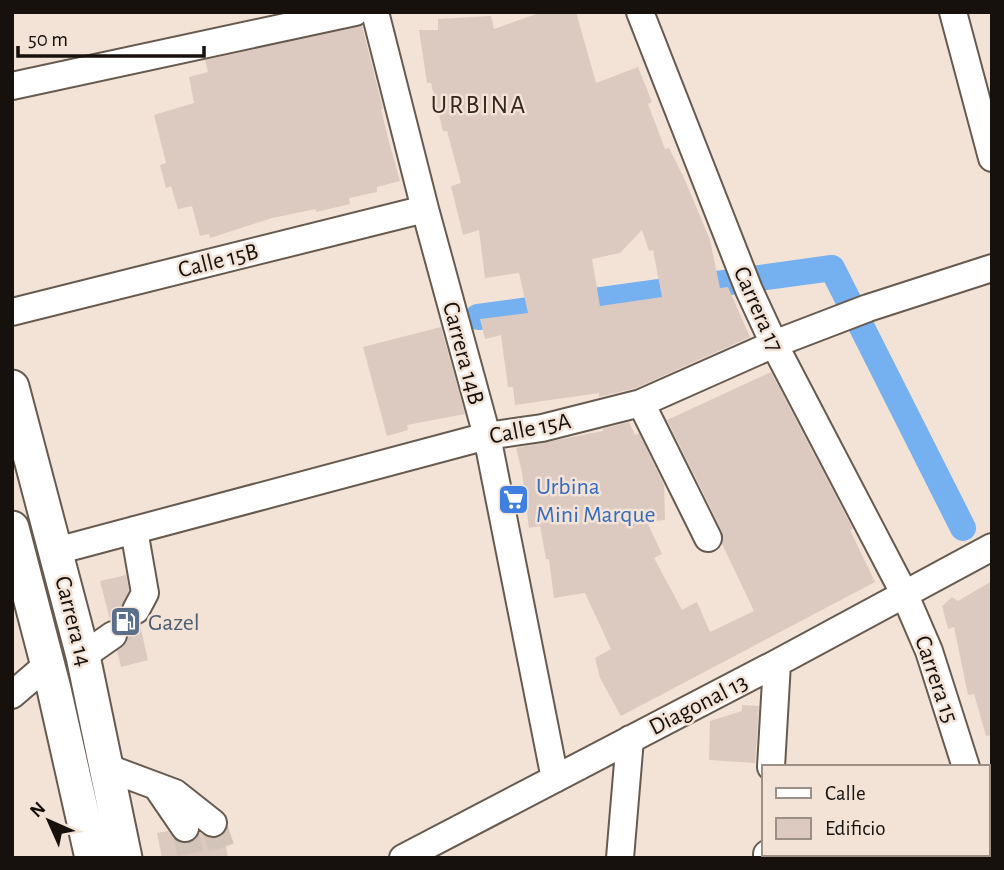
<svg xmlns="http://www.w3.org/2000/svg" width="1004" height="870" font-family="'Alegreya Sans',sans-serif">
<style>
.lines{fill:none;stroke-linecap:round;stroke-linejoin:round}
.canal{stroke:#75b0f1;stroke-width:26}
.building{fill:#dcc9c0;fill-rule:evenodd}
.minor-tunnel{stroke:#d2c4b8;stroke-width:26;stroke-dasharray:26 13;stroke-linecap:butt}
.minor-casing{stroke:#675a4f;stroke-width:30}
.major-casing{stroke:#675a4f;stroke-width:37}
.minor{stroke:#fff;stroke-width:26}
.major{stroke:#fff;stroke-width:33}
.labels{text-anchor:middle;stroke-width:5;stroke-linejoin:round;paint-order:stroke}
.street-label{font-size:24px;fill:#17110d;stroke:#f3e3d6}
.shop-label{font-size:24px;fill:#366cbe;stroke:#f3e3d6;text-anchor:start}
.service-label{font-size:24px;fill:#4e5e75;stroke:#f3e3d6;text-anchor:start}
.neighbourhood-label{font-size:26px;letter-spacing:2px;fill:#33271e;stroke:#f3e3d6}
</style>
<rect width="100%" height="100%" fill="#f3e3d6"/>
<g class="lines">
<path class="canal" d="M478 317 832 268 963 528"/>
</g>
<path class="building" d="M542 12H576L596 83 638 67 652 102 648 104 665 149 669 148 684 178 710 240 720 288 728 287 750 337 636 388 599 397V393L515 405 513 387H508L501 335 485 339 480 319 528 313 519 273 485 278 479 230 463 235 451 186 461 183 447 131H443L431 83H427L419 30H438V19L491 16 494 29ZM642 230 649 251 653 250 662 297 600 306 592 259 620 253Z
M362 26 383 109H381L388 138 400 181 377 187V192L349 198 350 204 316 212V209L272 218 210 238 209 234 200 236 192 206 178 209 171 186 166 188 160 165 166 163 154 115 194 103 189 77 208 72 205 60Z
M441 327 465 414 407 425 408 430 387 436 363 347Z
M771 372 853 529 850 530 875 582 621 716 600 678 595 658 611 649 585 593 554 598 549 559H546L540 526 529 528 522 472 516 448 603 431V429L629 422 635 435 639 433 664 485 665 520 647 522 662 554 654 558 682 610 697 602 710 632 754 611 722 544V531L667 420Z
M126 575 129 590 120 611 123 619 128 624 140 625 148 660 121 667 117 651 127 642 129 633 126 627 120 621 110 620 100 581Z
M992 581V735L986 736 974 694 968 695 954 627 948 629 942 606 952 597 958 601Z
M742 705 759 706 755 763 709 760 710 721 742 711Z
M168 831 178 842 186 844 194 841 200 833 211 839 224 834 228 858H162L157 833Z"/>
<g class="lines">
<path class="minor-tunnel" d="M113 635 124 628 136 610
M213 823 225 858
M185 828 191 858"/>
<defs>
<path id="minor" d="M375 12 425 209 487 436 555 779
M640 12 749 290 774 344 904 593 929 651 966 767
M953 12 992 158
M12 86 355 12
M12 312 425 209
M641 403 708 538
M134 530 145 593 136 610
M56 551 487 436 542 428 641 403 774 344 868 308 992 268
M83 656 113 635
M12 695 48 664
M771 767 777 663
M108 768 175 793 213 823
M159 790 185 828
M403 858 777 663 992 547
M620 858 630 739
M767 858V854
M969 858V854"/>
<path id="major" d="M12 387 83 656 125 858
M12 528 54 689 92 858"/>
</defs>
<use href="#minor" class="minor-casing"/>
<use href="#major" class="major-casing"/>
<use href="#minor" class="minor"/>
<use href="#major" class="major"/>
</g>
<defs>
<symbol id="supermarket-square" viewBox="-11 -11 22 22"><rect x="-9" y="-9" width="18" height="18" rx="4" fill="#3f7fe0" stroke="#f3e3d6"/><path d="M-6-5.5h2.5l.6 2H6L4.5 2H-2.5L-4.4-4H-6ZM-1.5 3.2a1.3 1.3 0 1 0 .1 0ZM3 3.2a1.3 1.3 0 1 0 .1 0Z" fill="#fff"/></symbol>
<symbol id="fuel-square" viewBox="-11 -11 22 22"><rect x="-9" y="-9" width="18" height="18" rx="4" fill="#5c6f8a" stroke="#f3e3d6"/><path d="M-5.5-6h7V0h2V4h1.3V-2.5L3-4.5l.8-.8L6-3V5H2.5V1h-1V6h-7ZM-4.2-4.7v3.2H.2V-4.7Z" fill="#fff"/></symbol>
</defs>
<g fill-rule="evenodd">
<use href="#supermarket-square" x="496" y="482" width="35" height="35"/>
<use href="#fuel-square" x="108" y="604" width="35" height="35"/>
</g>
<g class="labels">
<g class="street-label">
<text transform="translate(218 260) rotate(-14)" y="8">Calle 15B</text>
<text transform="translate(759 309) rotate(66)" y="8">Carrera 17</text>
<text transform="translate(464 353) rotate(75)" y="8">Carrera 14B</text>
<text transform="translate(530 428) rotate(-11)" y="8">Calle 15A</text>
<text transform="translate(74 621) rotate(76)" y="8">Carrera 14</text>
<text transform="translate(937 679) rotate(71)" y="8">Carrera 15</text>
<text transform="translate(698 704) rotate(-27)" y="8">Diagonal 13</text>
</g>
<g class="shop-label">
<text x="536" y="494">Urbina<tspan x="536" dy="28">Mini Marque</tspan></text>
</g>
<g class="service-label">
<text x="148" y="630">Gazel</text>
</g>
<g class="neighbourhood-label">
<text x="479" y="113">URBINA</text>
</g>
</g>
<rect width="1004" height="870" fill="none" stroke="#17110d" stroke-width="28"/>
<rect x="762" y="765" width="228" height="91" fill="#f3e3d6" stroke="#9b8f86" stroke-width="2"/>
<rect x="776" y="788" width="35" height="10" fill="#ffffff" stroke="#9b8f86" stroke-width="2"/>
<text x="825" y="800" font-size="21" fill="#17110d">Calle</text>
<rect x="776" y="818" width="35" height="21" fill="#dcc9c0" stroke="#9b8f86" stroke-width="2"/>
<text x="825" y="835" font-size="21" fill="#17110d">Edificio</text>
<g transform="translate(49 821) rotate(315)" stroke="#f3e3d6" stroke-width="5" paint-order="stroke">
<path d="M0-5L12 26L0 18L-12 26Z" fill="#17110d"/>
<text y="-10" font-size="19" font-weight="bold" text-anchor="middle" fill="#17110d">N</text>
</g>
<path d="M18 46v10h186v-10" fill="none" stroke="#17110d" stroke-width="3.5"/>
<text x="28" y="46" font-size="21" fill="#17110d" stroke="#f3e3d6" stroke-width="5" paint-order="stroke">50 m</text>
</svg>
